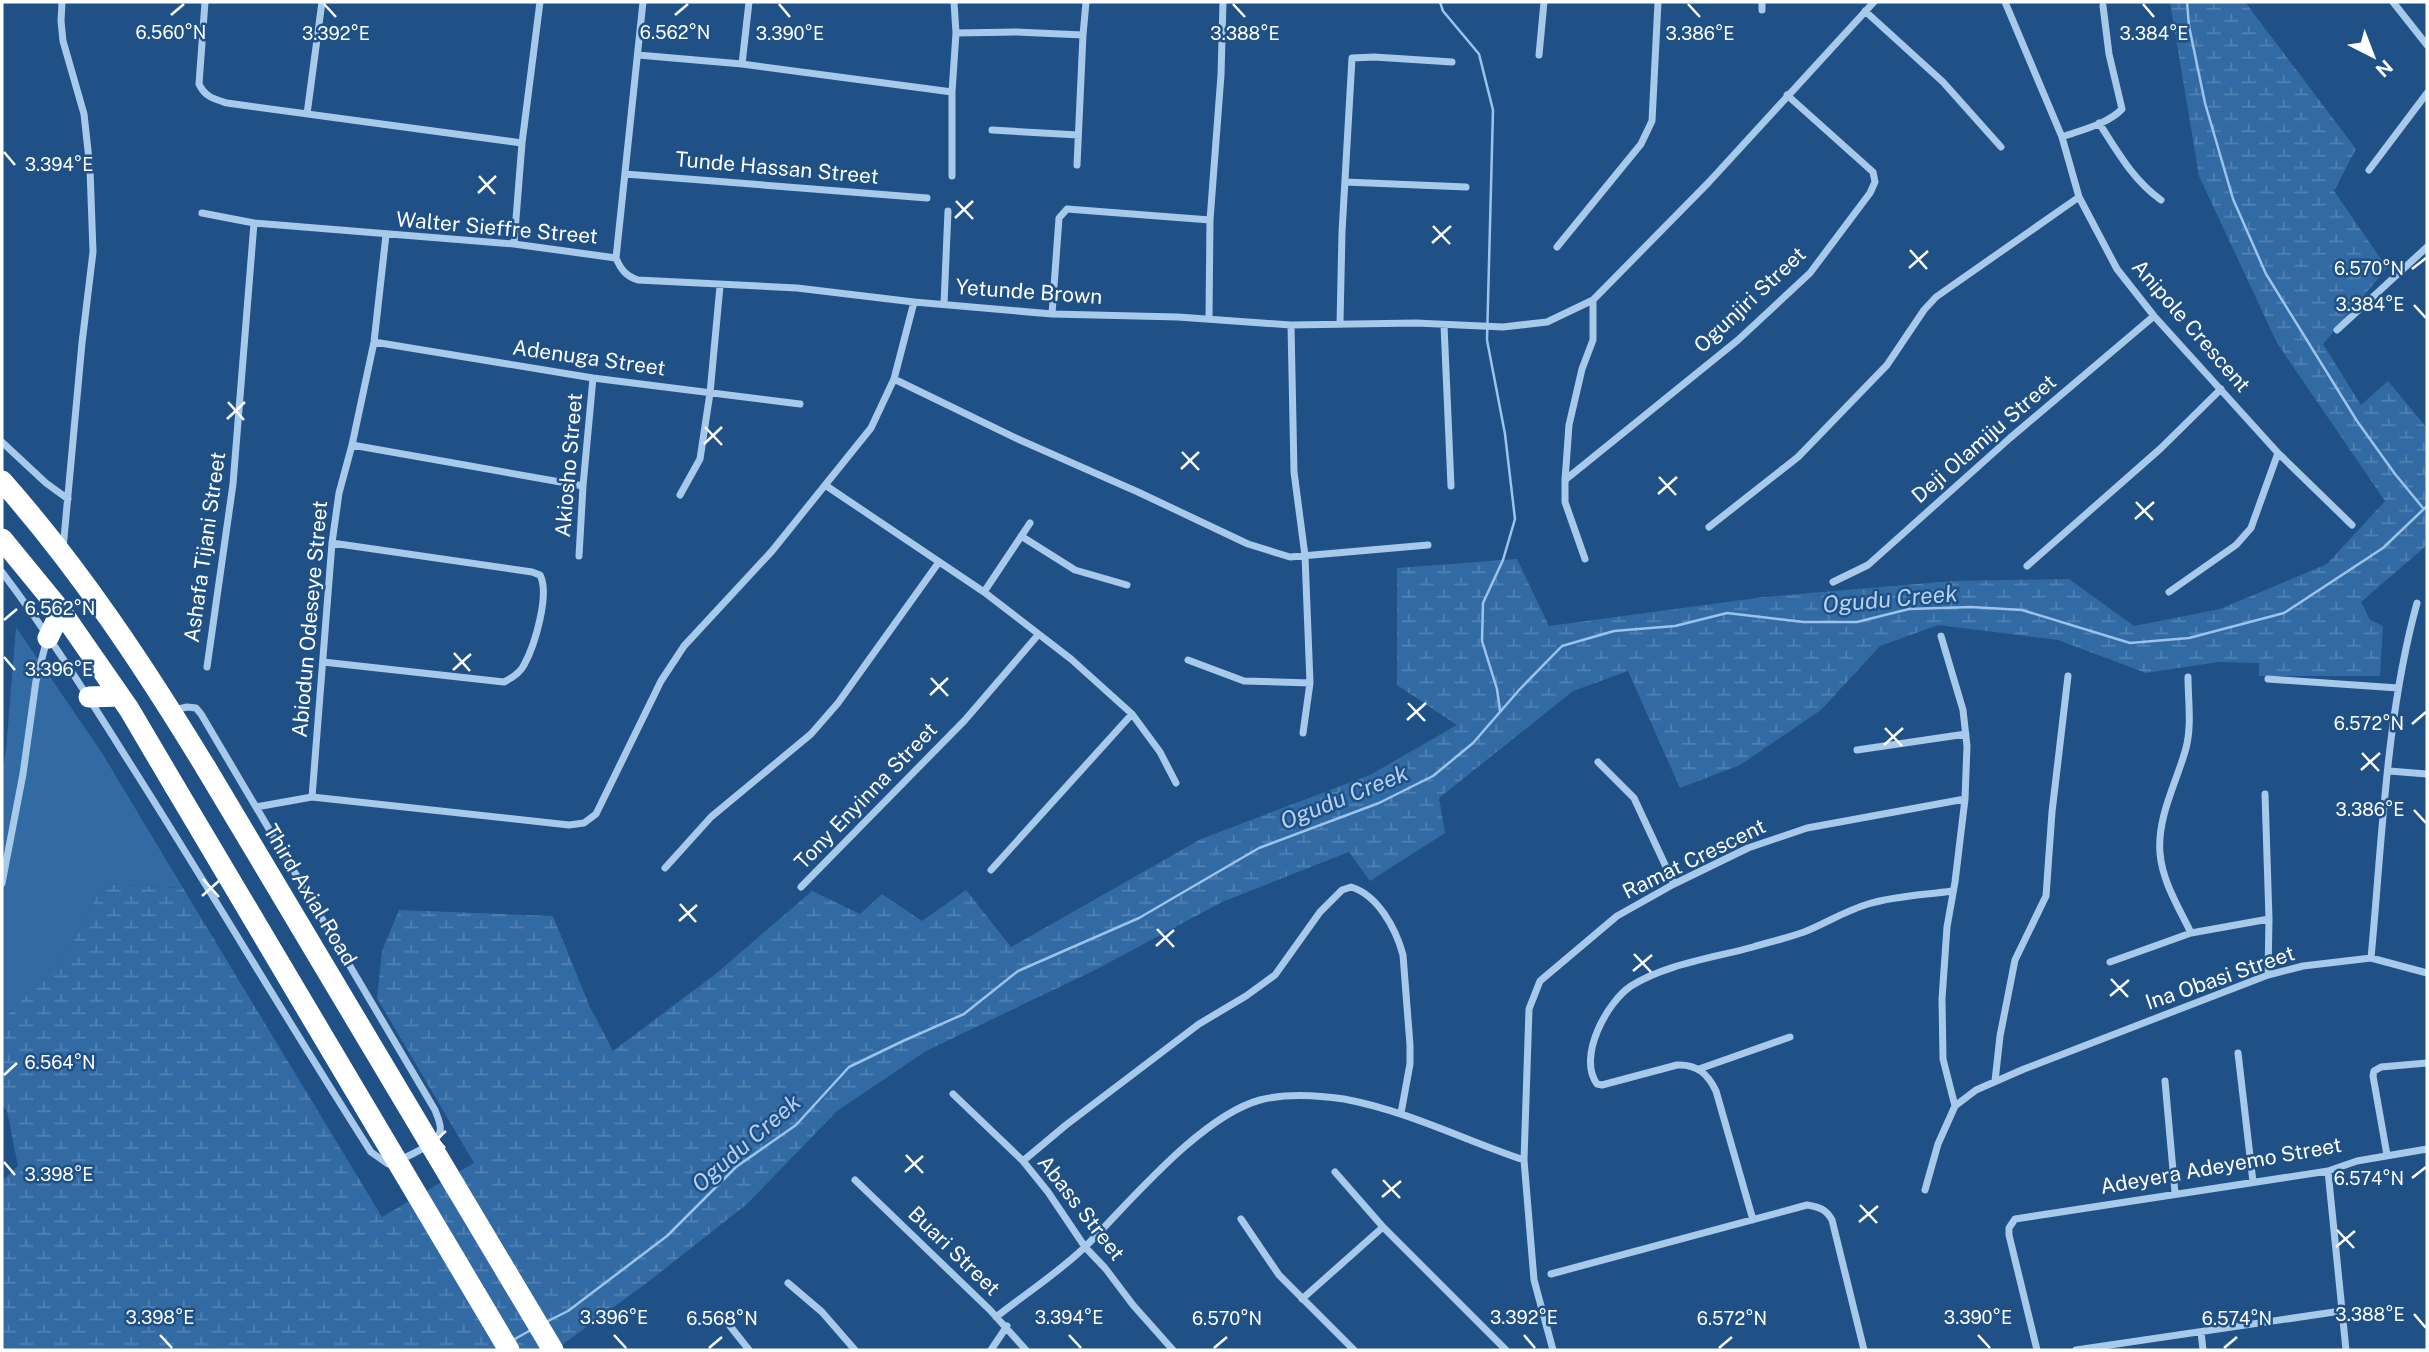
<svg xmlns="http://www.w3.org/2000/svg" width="2429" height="1352" font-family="'Public Sans',sans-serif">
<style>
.green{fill:#326ba4}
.wetland{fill:url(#wetland-marsh)}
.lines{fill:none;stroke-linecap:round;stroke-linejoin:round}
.stream{stroke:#9bc4ec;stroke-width:2.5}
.street{stroke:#a7c9ea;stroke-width:7}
.highway{stroke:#fff;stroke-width:21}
.highway-bridge{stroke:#fff;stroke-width:21}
.ticks{fill:none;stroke:#fff;stroke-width:2.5}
.labels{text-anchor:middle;stroke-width:5;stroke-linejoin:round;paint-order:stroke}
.street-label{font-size:21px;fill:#fff;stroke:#1f5086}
.water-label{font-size:23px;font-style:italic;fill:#b3d2f2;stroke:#1f5086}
.ticks-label{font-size:18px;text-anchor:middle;fill:#fff;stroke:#1f5086;stroke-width:5;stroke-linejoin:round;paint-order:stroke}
</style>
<defs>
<pattern id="wetland-marsh" width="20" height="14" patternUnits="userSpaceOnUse" patternTransform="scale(1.75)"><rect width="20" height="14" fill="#326ba4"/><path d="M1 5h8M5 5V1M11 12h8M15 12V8" fill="none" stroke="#5181b2"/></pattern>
</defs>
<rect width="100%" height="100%" fill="#1f5086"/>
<path class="green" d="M16 627 102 753 183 888 103 884 66 955 2 1020V771L6 751Z"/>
<path class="wetland" d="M2170 2H2245L2356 149 2334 191 2387 268 2323 344 2361 405 2388 381 2427 428V545L2361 602 2370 620 2383 626 2380 676H2259V663L2218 662 2146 673 2058 640 1938 625 1880 646 1821 710 1740 765 1680 788 1628 671 1573 691 1439 798 1445 833 1370 881 1349 852 1222 902 1097 969 926 1051 837 1111 747 1204 648 1282 555 1350H2V1181L18 1166 7 1111 2 1105V1020L66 955 103 884 183 888 382 1217 474 1163 377 998 382 951 399 910 553 916 589 1005 613 1051 718 972 812 891 860 914 882 894 922 921 966 890 1011 947 1201 839 1370 775 1457 725 1397 685V568L1517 559 1549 626 1764 597 1952 581 2069 579 2134 626 2220 609 2327 564 2385 501 2277 343 2199 176Z"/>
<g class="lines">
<path class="stream" d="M1440 2 1443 11 1479 54 1493 110 1487 340 1505 434 1515 519 1503 560 1483 603 1482 641 1497 689 1500 711
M2187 2 2189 26 2205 103 2233 199 2266 274 2357 421 2395 474 2423 508
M546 1322 568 1311 667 1236 736 1167 796 1125 849 1067 903 1041 964 1014 1018 971 1139 918 1259 848 1379 803 1433 776 1473 743 1520 689 1562 646 1614 631 1675 626 1727 613 1804 622H1857L1909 609 1971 607 2022 610 2130 643 2189 638 2284 613 2383 548 2427 506
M513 1340 531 1330"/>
<path class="street" d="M62 2 61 21 63 41 84 114 90 169 93 252 82 343 63 549
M205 2 199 84C205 97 214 99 227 103L522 143
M2005 2 2062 137 2079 197 2117 269 2154 316 2278 453 2352 525
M2393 2 2427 45
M1762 10V2
M1865 11 1943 82 2001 147
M956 33 1016 32 1083 35 1086 2
M638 55 742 64 952 92
M1539 55 1544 2
M742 64 749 2
M307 114 322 2
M2099 123C2117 151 2133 180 2161 200
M992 130 1078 135
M2062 137C2081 130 2108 124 2122 109L2109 54 2103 6
M1077 165 1083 35
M2369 170 2427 93
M625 174 927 198
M952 176V92L956 33 954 2
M1345 182 1466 187
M202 213 254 223 514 244 616 258 643 2
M386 235 374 342 352 445 339 493 332 543 312 797 569 825 584 823 596 814 661 681 684 646 772 551 871 428 894 379 914 302
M514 244 522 143 540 2
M1557 247 1641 144 1652 121 1658 2
M616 258C621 270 626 276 638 280L797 288 914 302 1052 314 1178 317 1291 325 1416 323 1503 327 1547 322 1593 300 1709 182 1874 2
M944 304 948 211
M1052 314 1059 218 1067 209 1210 220
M1209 318 1210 220 1221 75 1223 2
M1340 323 1342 232 1352 58 1374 57 1452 62
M1291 325 1294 472 1305 556 1310 683 1303 733
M1444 325 1451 486
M2337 330 2427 247
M374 342 593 378 800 404
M894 379 1020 440 1138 492 1248 544 1290 557 1428 545
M2 442 46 483 68 499
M352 445 583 486
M1565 480 1738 340 1810 273 1870 193 1875 182 1873 172 1787 95
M825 485 984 592 1071 659 1132 714 1160 752 1176 783
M680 495 700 459 710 393 720 286
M1709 527 1798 457 1887 365 1924 310 1936 297 2079 197
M1021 536 1075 570 1127 585
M579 556 583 486 593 378
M1585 559 1565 502V480L1569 425 1582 369 1593 340V300
M2027 566 2160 449 2221 389
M2 572C49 634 90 700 131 765 213 894 289 1024 371 1152L388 1164C401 1160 436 1145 440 1132 442 1125 437 1116 435 1110L201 714 196 708 187 707 174 710
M1833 582 1868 565 2010 438 2154 316
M984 592 1030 523
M2169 592 2236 545 2251 528 2278 453
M1188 660 1244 681 1310 683
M323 662 504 682C512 678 520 673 524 665 535 645 550 594 540 575L532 572 332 543
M207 667 233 484 254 223
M2188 677C2188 700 2192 725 2186 748 2177 782 2157 816 2160 853 2162 881 2179 908 2191 933
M2268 679 2398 688
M1857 750 1966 734
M1598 762 1634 798 1674 884
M2389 771 2427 774
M2265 794 2269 919 2268 975
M256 807 312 797
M665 868 711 817 811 734 838 703 939 562
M991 870 1132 714
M2 883 23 774 36 681 47 639
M801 887 965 720 1038 635
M2371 958C2382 842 2386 715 2417 603
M2110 962 2191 933 2269 919
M2238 1053 2253 1182
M1699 1069 1790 1037
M1995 1081 2000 1036 2015 960 2046 896 2052 812 2068 676
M2165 1081 2175 1193
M953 1094 1023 1161 1048 1192 1085 1247 1105 1268 1133 1305 1173 1350
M1955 1106 1976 1090 2024 1069 2268 975 2303 966 2371 958 2427 973
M2387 1155 2373 1076 2374 1071 2381 1067 2427 1063
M1023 1161 1066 1125 1199 1024 1246 996 1275 975 1320 912 1342 890 1351 887C1378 895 1396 929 1403 955L1410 1045V1064L1401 1113
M2328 1171 2346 1350
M1335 1172 1383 1227 1506 1350
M855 1180 990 1310 1026 1350
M1925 1190 1938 1144 1955 1106 1943 1059 1942 999 1947 927 1955 882 1965 799 1967 746 1963 710 1941 636
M1241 1219 1279 1275 1354 1350
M1753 1220 1716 1091C1708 1074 1697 1064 1677 1065L1602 1085 1597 1084C1577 1057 1607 1002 1631 986 1666 964 1713 958 1753 947 1770 942 1787 938 1804 932 1826 923 1845 911 1868 904 1895 896 1924 895 1952 891
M1551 1274 1807 1205C1819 1207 1826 1209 1832 1220L1864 1350
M788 1283 822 1312 855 1350
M1302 1299 1383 1227
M996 1317C1025 1294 1061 1271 1087 1245 1130 1202 1201 1116 1260 1100 1287 1093 1317 1095 1344 1099 1408 1111 1464 1140 1524 1160
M730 1326 749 1350
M2201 1332 2203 1350
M991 1350 1007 1326
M1553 1350 1534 1280 1524 1160 1529 1009 1540 981 1617 916 1674 884 1748 848 1807 828 1965 799
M2037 1350 2009 1235V1228L2015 1219 2328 1171 2357 1161 2427 1149
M2076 1350 2341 1311"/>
<path class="highway" d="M2 481C80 569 145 668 206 768
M2 539 61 611 129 709 175 787
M48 638 61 611
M89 697 120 696"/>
<path class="highway-bridge" d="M206 768 553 1350
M175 787 509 1350"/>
</g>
<path class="ticks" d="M324 4 336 17M779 4 790 17M1233 4 1245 17M1688 4 1700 17M2143 4 2154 17M171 15 184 4M675 15 688 4M4 152 15 165M479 176 495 194M478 193 496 176M956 201 973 219M955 218 973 201M1433 226 1450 244M1432 243 1451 226M1910 250 1927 269M1909 268 1928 251M2412 269 2426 258M2414 305 2426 318M228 402 244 420M227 419 245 402M705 427 722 445M704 444 722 427M1182 452 1199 470M1181 469 1199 452M1659 477 1676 495M1658 494 1677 477M2136 502 2153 520M2135 519 2154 502M4 620 17 609M454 653 470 671M4 657 15 670M453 670 471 654M931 678 948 696M930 695 948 678M1408 703 1425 721M1407 720 1426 703M2412 724 2426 712M1885 728 1902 746M1884 745 1903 728M2362 753 2379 771M2361 770 2380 753M2414 810 2426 823M203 879 219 897M202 896 220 880M680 904 696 922M679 921 697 905M1157 929 1174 947M1156 946 1174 930M1634 954 1651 972M1633 971 1652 955M2111 979 2128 997M2110 996 2129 980M4 1075 17 1063M429 1130 445 1148M428 1147 446 1131M906 1155 923 1173M4 1162 15 1175M905 1172 923 1156M2412 1178 2426 1167M1383 1180 1400 1198M1382 1197 1401 1181M1860 1205 1877 1223M1859 1222 1878 1206M2337 1230 2354 1248M2336 1247 2355 1231M2414 1314 2426 1328M160 1335 172 1348M614 1335 626 1348M1069 1335 1081 1348M1524 1335 1535 1348M1978 1335 1990 1348M709 1348 722 1337M1214 1348 1227 1337M1719 1348 1732 1337M2224 1348 2237 1337"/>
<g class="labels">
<g class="street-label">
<text transform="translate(777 168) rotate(5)" y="7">Tunde Hassan Street</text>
<text transform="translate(497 228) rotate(5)" y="7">Walter Sieffre Street</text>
<text transform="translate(1029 292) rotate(4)" y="7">Yetunde Brown</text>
<text transform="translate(1750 300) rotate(-43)" y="7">Ogunjiri Street</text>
<text transform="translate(2191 326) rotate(49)" y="7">Anipole Crescent</text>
<text transform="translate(589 358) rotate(8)" y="7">Adenuga Street</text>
<text transform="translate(1984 439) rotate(-41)" y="7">Deji Olamiju Street</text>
<text transform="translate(569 465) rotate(-85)" y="7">Akiosho Street</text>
<text transform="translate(205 547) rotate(-82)" y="7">Ashafa Tijani Street</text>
<text transform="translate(310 619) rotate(-85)" y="7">Abiodun Odeseye Street</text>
<text transform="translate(866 796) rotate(-46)" y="7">Tony Enyinna Street</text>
<text transform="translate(1694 859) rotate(-26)" y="7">Ramat Crescent</text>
<text transform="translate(310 895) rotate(59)" y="7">Third Axial Road</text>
<text transform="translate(2220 978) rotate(-19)" y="7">Ina Obasi Street</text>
<text transform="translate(2221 1166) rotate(-10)" y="7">Adeyera Adeyemo Street</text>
<text transform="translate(1081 1208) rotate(52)" y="7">Abass Street</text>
<text transform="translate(954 1251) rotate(44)" y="7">Buari Street</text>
</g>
<g class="water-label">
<text transform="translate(1890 599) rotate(-5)" y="8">Ogudu Creek</text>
<text transform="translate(1344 797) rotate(-22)" y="8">Ogudu Creek</text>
<text transform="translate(746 1143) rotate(-41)" y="8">Ogudu Creek</text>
</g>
</g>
<g class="ticks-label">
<text x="171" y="39">6.560°N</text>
<text x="675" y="39">6.562°N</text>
<text x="336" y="40">3.392°E</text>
<text x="790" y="40">3.390°E</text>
<text x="1245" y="40">3.388°E</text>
<text x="1700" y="40">3.386°E</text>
<text x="2154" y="40">3.384°E</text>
<text x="59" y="171">3.394°E</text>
<text x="2369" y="275">6.570°N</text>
<text x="2370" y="311">3.384°E</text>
<text x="60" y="615">6.562°N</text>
<text x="59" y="676">3.396°E</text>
<text x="2369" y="730">6.572°N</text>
<text x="2370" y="816">3.386°E</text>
<text x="60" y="1069">6.564°N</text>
<text x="59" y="1181">3.398°E</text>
<text x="2369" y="1185">6.574°N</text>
<text x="2370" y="1321">3.388°E</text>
<text x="160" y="1324">3.398°E</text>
<text x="614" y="1324">3.396°E</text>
<text x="1069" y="1324">3.394°E</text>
<text x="1524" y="1324">3.392°E</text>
<text x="1978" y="1324">3.390°E</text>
<text x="722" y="1325">6.568°N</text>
<text x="1227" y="1325">6.570°N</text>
<text x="1732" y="1325">6.572°N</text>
<text x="2237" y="1325">6.574°N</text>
</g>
<rect width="2429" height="1352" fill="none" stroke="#ffffff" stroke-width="7"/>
<g transform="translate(2373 56) rotate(138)" stroke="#1f5086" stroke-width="5" paint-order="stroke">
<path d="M0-5L12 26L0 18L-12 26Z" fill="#ffffff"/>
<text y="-10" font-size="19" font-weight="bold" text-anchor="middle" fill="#ffffff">N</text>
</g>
</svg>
